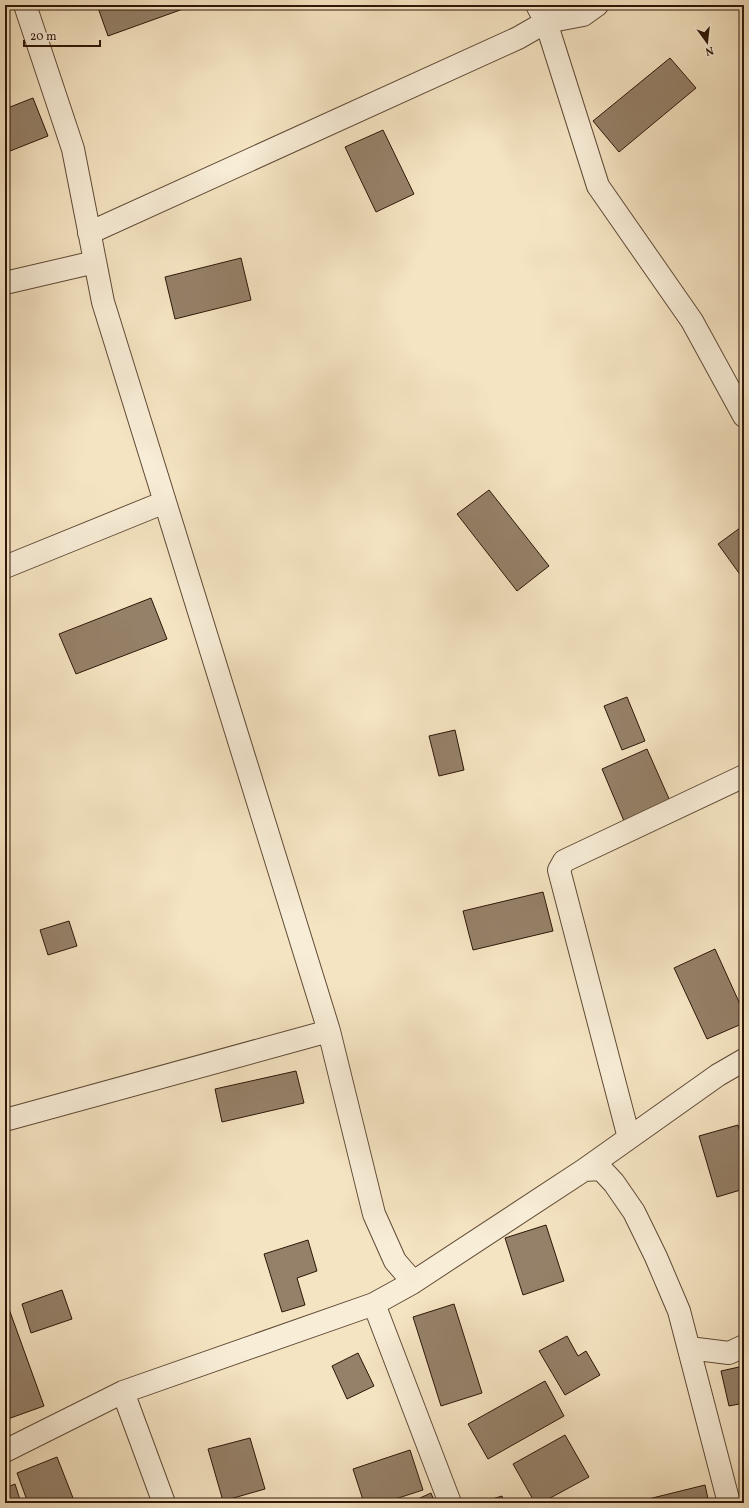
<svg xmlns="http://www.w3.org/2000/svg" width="749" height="1508" font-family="Vollkorn,serif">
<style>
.building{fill:#958169;stroke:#2e1608}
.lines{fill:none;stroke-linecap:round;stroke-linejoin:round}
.street-casing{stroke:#604a36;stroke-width:24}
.street{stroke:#f8edd7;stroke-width:22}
</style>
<rect width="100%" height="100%" fill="#f5e4c2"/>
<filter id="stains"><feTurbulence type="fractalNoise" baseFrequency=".005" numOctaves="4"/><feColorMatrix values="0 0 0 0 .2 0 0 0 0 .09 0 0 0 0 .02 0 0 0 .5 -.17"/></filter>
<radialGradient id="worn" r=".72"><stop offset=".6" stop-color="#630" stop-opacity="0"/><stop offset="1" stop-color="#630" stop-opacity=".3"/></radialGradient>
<path class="building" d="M97 5H182L183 9 108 36Z
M670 58 696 88 619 152 593 121Z
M33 98 48 136 5 153V109Z
M383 130 414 194 376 212 345 147Z
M241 258 251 300 175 319 165 277Z
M489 490 549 566 517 591 457 514Z
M744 525V580L718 544Z
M151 598 167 639 76 674 59 634Z
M627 697 645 741 622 750 604 706Z
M455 730 464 770 439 776 429 736Z
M647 749 670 801 624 821 602 769Z
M543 892 553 931 473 950 463 911Z
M69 921 77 946 48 955 40 930Z
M715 949 744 1013V1023L707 1039 674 968Z
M296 1071 304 1103 222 1122 215 1089Z
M738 1125 744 1146V1189L717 1197 699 1136Z
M546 1225 564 1281 523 1295 505 1238Z
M308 1240 317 1271 297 1278 305 1305 282 1312 264 1254Z
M62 1290 72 1319 31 1333 22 1304Z
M454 1304 482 1393 441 1406 413 1317Z
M9 1309 44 1406 5 1420V1311Z
M567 1336 578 1356 586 1351 600 1375 565 1395 539 1351Z
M358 1353 374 1386 347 1399 332 1366Z
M739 1367 744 1390V1403L729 1406 721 1371Z
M545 1381 564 1416 488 1459 468 1424Z
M565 1435 589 1477 541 1503H535L513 1464Z
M250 1438 265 1489 223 1501 208 1449Z
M410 1450 423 1490 383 1503H364L353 1469Z
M57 1457 75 1503H28L17 1473Z
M15 1484 21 1503H5V1488Z
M705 1485 709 1503H632Z
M431 1493 435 1503H409Z
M502 1496 504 1503H479Z"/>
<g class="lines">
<defs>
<path id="street" d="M25 5 73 149 103 302 329 1031 374 1214 395 1261 408 1276 412 1283
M597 5 583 15 546 22 598 186 692 321 744 416
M89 233 518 38 546 22 537 5
M5 283 95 262
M5 567 165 502
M5 1120 329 1031
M629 1138 559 870 564 861 744 776
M584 1170 718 1075 744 1060
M374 1304 450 1503
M689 1348 729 1353 744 1346
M123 1392 164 1503
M5 1451 123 1392 374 1304 412 1283 584 1170 601 1169 614 1183 634 1212 656 1257 679 1311 729 1503"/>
</defs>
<use href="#street" class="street-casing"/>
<use href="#street" class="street"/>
</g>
<rect width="749" height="1508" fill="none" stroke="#f5e4c2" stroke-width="20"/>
<rect x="6" y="6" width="737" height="1496" fill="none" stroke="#2e1608" stroke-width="2"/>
<rect x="10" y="10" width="729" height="1488" fill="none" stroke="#2e1608"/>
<g transform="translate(707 42) rotate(165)" stroke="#f8edd7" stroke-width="3" paint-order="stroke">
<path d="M0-3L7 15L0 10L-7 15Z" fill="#2e1608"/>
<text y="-6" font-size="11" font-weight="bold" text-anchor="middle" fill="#2e1608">N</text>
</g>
<path d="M24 40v6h76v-6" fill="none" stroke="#2e1608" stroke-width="2"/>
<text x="30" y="40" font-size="12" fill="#2e1608" stroke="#f8edd7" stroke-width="3" paint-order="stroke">20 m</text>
<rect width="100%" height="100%" filter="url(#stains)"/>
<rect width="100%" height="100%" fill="url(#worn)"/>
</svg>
